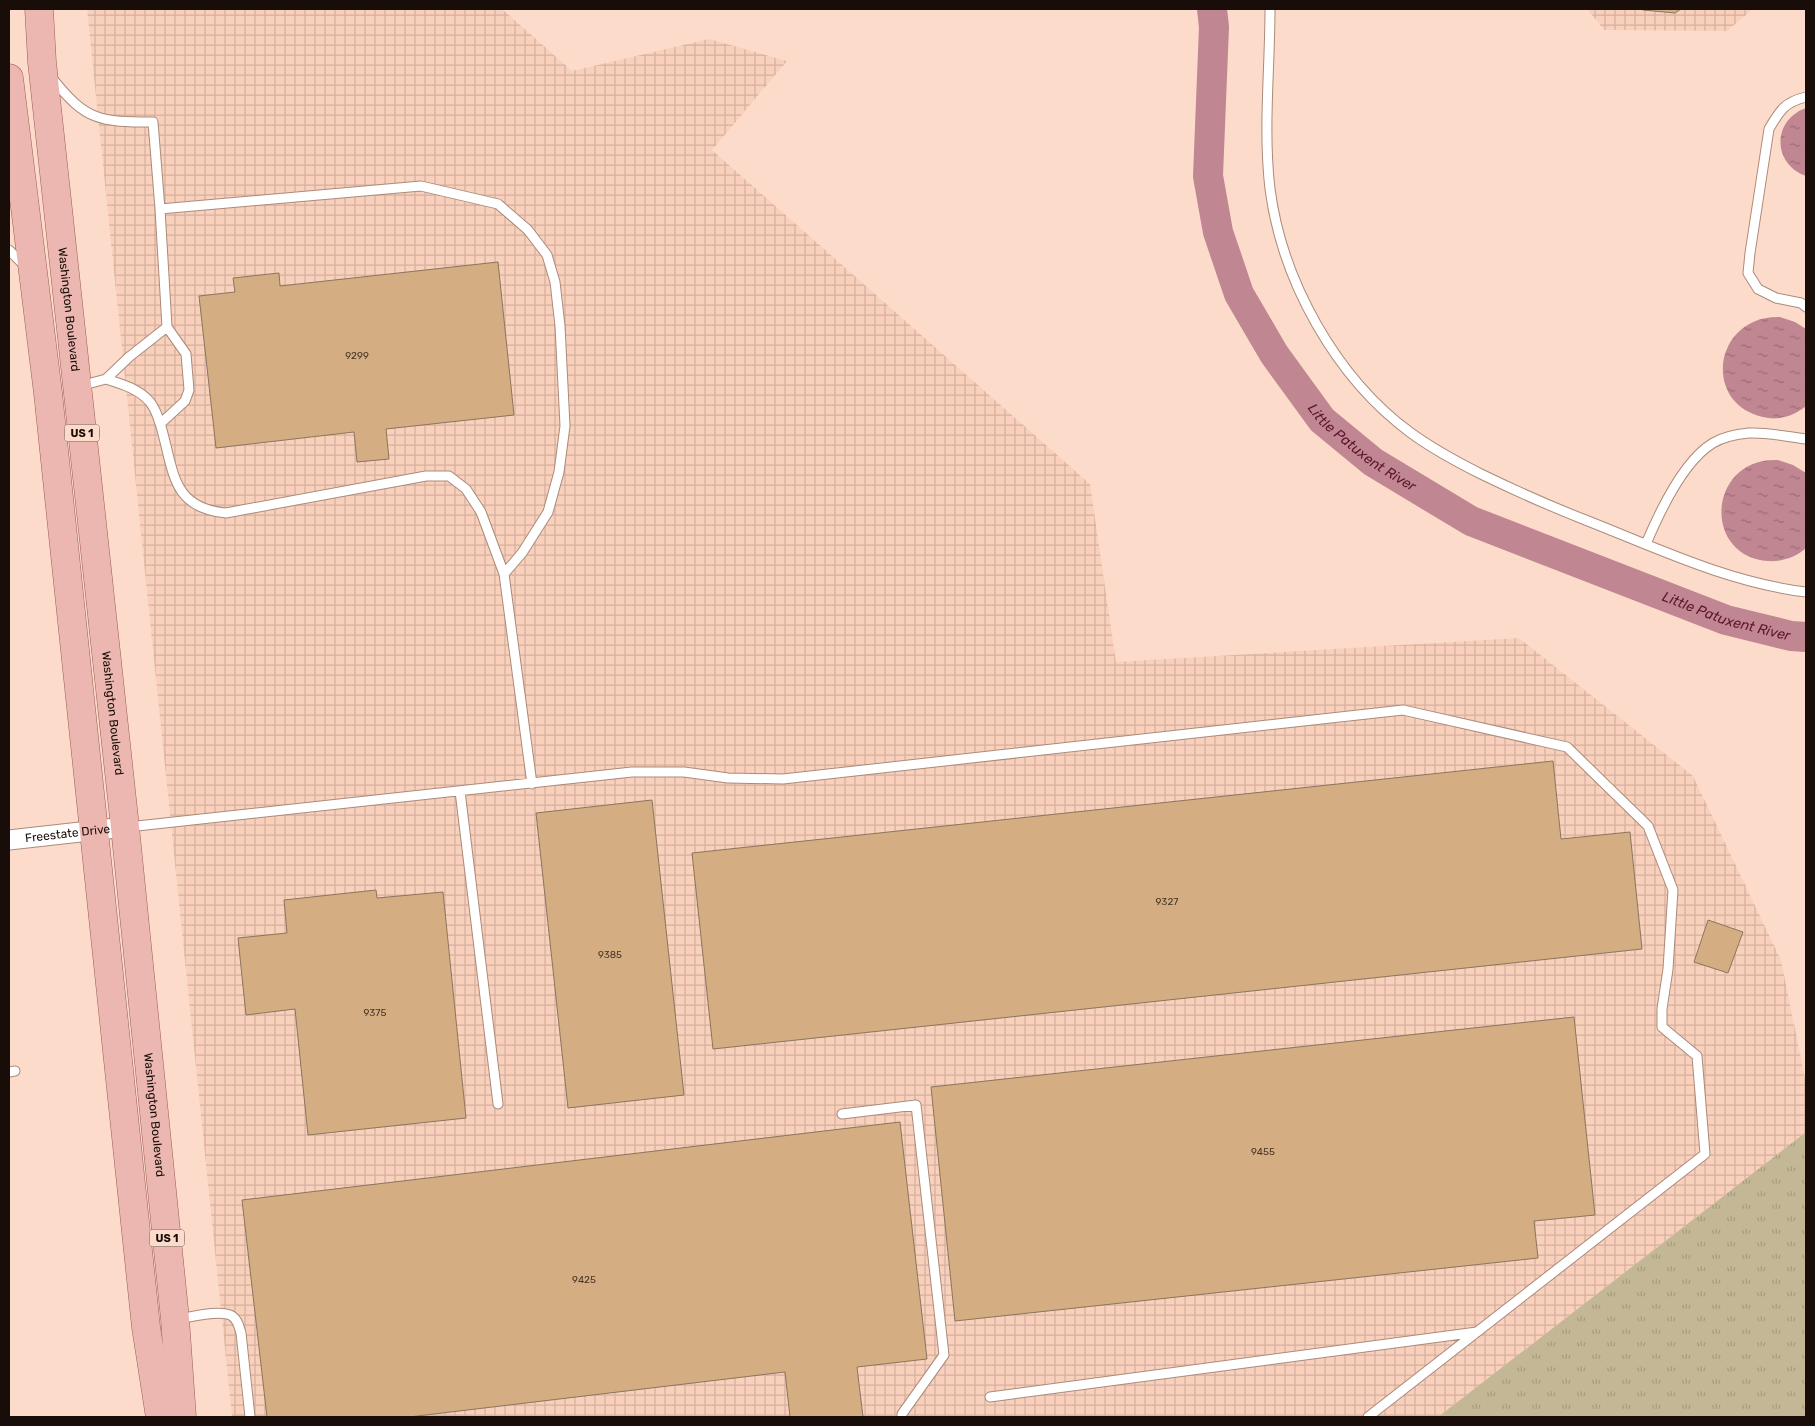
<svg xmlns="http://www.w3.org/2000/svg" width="1815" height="1426" font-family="Rubik,sans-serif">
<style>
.industrial{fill:url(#industrial-grid)}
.grass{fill:url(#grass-tufts)}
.water{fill:url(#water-ripples)}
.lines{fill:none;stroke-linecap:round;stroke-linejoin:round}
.river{stroke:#c08692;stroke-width:30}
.building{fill:#d4ad82;stroke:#8b755d}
.lane-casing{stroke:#aa8b7b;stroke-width:11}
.street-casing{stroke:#aa8b7b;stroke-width:21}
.primary-casing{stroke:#995c54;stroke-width:29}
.lane{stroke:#fff;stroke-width:9}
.street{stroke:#fff;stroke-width:19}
.primary{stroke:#ecb7b1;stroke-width:28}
.labels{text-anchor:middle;stroke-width:4;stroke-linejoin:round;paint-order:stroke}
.number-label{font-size:10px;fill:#473526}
.shield{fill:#fddbca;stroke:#5d4b42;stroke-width:1}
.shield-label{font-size:11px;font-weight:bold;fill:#180d08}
.street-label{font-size:12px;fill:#180d08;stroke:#fddbca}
.water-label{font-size:14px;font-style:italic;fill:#5c152c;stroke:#fddbca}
</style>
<defs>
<pattern id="industrial-grid" width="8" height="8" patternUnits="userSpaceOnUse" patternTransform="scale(1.25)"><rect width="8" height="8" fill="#f9d0bb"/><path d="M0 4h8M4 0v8" fill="none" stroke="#d5b19f"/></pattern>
<pattern id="grass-tufts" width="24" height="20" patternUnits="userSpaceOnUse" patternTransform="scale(1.25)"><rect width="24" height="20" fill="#c4b795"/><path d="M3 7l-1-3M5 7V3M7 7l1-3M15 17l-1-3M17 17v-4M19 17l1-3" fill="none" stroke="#a89c7f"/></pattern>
<pattern id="water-ripples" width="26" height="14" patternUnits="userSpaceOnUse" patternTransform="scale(1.25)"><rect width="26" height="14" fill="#c08692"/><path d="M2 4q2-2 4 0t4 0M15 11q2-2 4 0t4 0" fill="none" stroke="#9b6c75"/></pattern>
</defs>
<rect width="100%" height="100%" fill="#fddbca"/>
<path class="industrial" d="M87 9H502L572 71 709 39 787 61 712 150 1090 484 1116 662 1519 638 1693 776 1781 960 1806 1083V1132L1438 1417H232Z
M1587 9H1753L1727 31 1604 30Z"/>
<path class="grass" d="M1806 1132V1417H1438Z"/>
<path class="water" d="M1806 108V176C1772 164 1772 120 1806 108Z
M1780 317 1795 322 1806 329V406C1794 416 1778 421 1763 417 1701 403 1714 315 1780 317Z
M1778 460 1793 465 1806 473V548C1796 557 1782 562 1768 561 1701 556 1708 457 1778 460Z"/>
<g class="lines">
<path class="river" id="s1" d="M1212 9 1214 27 1208 176 1218 232 1239 294 1274 354 1322 420 1373 462 1471 521 1726 620 1791 636 1806 637"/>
</g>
<path class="building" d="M1641 9H1681L1675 13 1643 10Z
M498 262 514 415 386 429 389 459 357 462 354 432 216 448 199 296 235 292 233 278 279 273 280 286Z
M1553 761 1561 839 1630 832 1642 949 713 1049 692 853Z
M652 800 684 1095 568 1108 536 813Z
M376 890 377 898 443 892 466 1118 308 1135 295 1009 246 1015 238 938 287 933 284 900Z
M1708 920 1743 932 1728 973 1694 962Z
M1574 1017 1595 1215 1534 1221 1538 1258 955 1321 931 1087Z
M900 1122 927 1359 857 1367 863 1417H790L785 1372 409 1417H267L242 1200Z"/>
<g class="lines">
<defs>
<path id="lane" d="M1270 9C1270 69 1263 129 1270 189 1282 281 1336 378 1411 433 1433 449 1457 462 1481 474 1516 491 1552 507 1588 521 1659 549 1730 583 1806 592
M52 78C86 121 100 122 153 122L160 209
M1806 97C1785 102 1780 110 1769 129L1750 253 1748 273 1758 289 1776 298 1801 303 1806 307
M9 250 24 265
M106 379C122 384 139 389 150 402 157 411 159 420 162 430 174 474 173 508 226 513L426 476H449L466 489 481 512 504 574 532 784
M80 386 106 379 129 357 167 327 160 209 421 186 498 204 528 230 547 255 555 282 560 326 565 426 559 472 548 512 522 553 504 574
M160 424 185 401 189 390 186 354 167 327
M1646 544C1659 513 1683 461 1713 443 1723 437 1738 434 1749 433 1768 432 1788 437 1806 439
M460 791 498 1104
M128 827 632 772H684L728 778 783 779 1403 710 1567 747 1648 826 1673 890 1668 969 1662 1009V1027L1697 1056 1705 1154 1368 1417
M9 1072 15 1071
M842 1114 916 1105 944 1355 902 1414V1417
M178 1319C191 1317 221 1309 232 1316 238 1320 239 1327 241 1333L250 1417
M990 1397 1477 1332"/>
<g id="street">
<path id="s2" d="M9 840 125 827"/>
</g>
<g id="primary">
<path id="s3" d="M39 9 42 62 125 827 175 1319 182 1417"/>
<path d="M9 78 48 393 146 1327 160 1417"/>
</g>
</defs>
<use href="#lane" class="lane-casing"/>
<use href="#street" class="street-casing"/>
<use href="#primary" class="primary-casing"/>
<use href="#lane" class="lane"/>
<use href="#street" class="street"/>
<use href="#primary" class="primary"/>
</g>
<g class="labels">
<g class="number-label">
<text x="357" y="359">9299</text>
<text x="1167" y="905">9327</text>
<text x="610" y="958">9385</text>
<text x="375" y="1016">9375</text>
<text x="1263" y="1155">9455</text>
<text x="584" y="1283">9425</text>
</g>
<g class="shield">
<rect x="64.5" y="424.5" width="35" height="17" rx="4"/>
<rect x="149.5" y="1229.5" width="35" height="17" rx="4"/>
</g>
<g class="shield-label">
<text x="82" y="437">US 1</text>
<text x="167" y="1242">US 1</text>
</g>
<g class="street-label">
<text dy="4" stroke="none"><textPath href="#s3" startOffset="302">Washington Boulevard</textPath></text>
<text dy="4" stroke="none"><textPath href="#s3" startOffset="708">Washington Boulevard</textPath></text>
<text dy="4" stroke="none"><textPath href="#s2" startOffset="59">Freestate Drive</textPath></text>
<text dy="4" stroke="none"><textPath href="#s3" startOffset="1112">Washington Boulevard</textPath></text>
</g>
<g class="water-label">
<text dy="5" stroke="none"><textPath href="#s1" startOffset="489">Little Patuxent River</textPath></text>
<text dy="5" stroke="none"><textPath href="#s1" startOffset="894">Little Patuxent River</textPath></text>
</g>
</g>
<rect width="1815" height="1426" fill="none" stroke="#180d08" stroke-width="20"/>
</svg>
